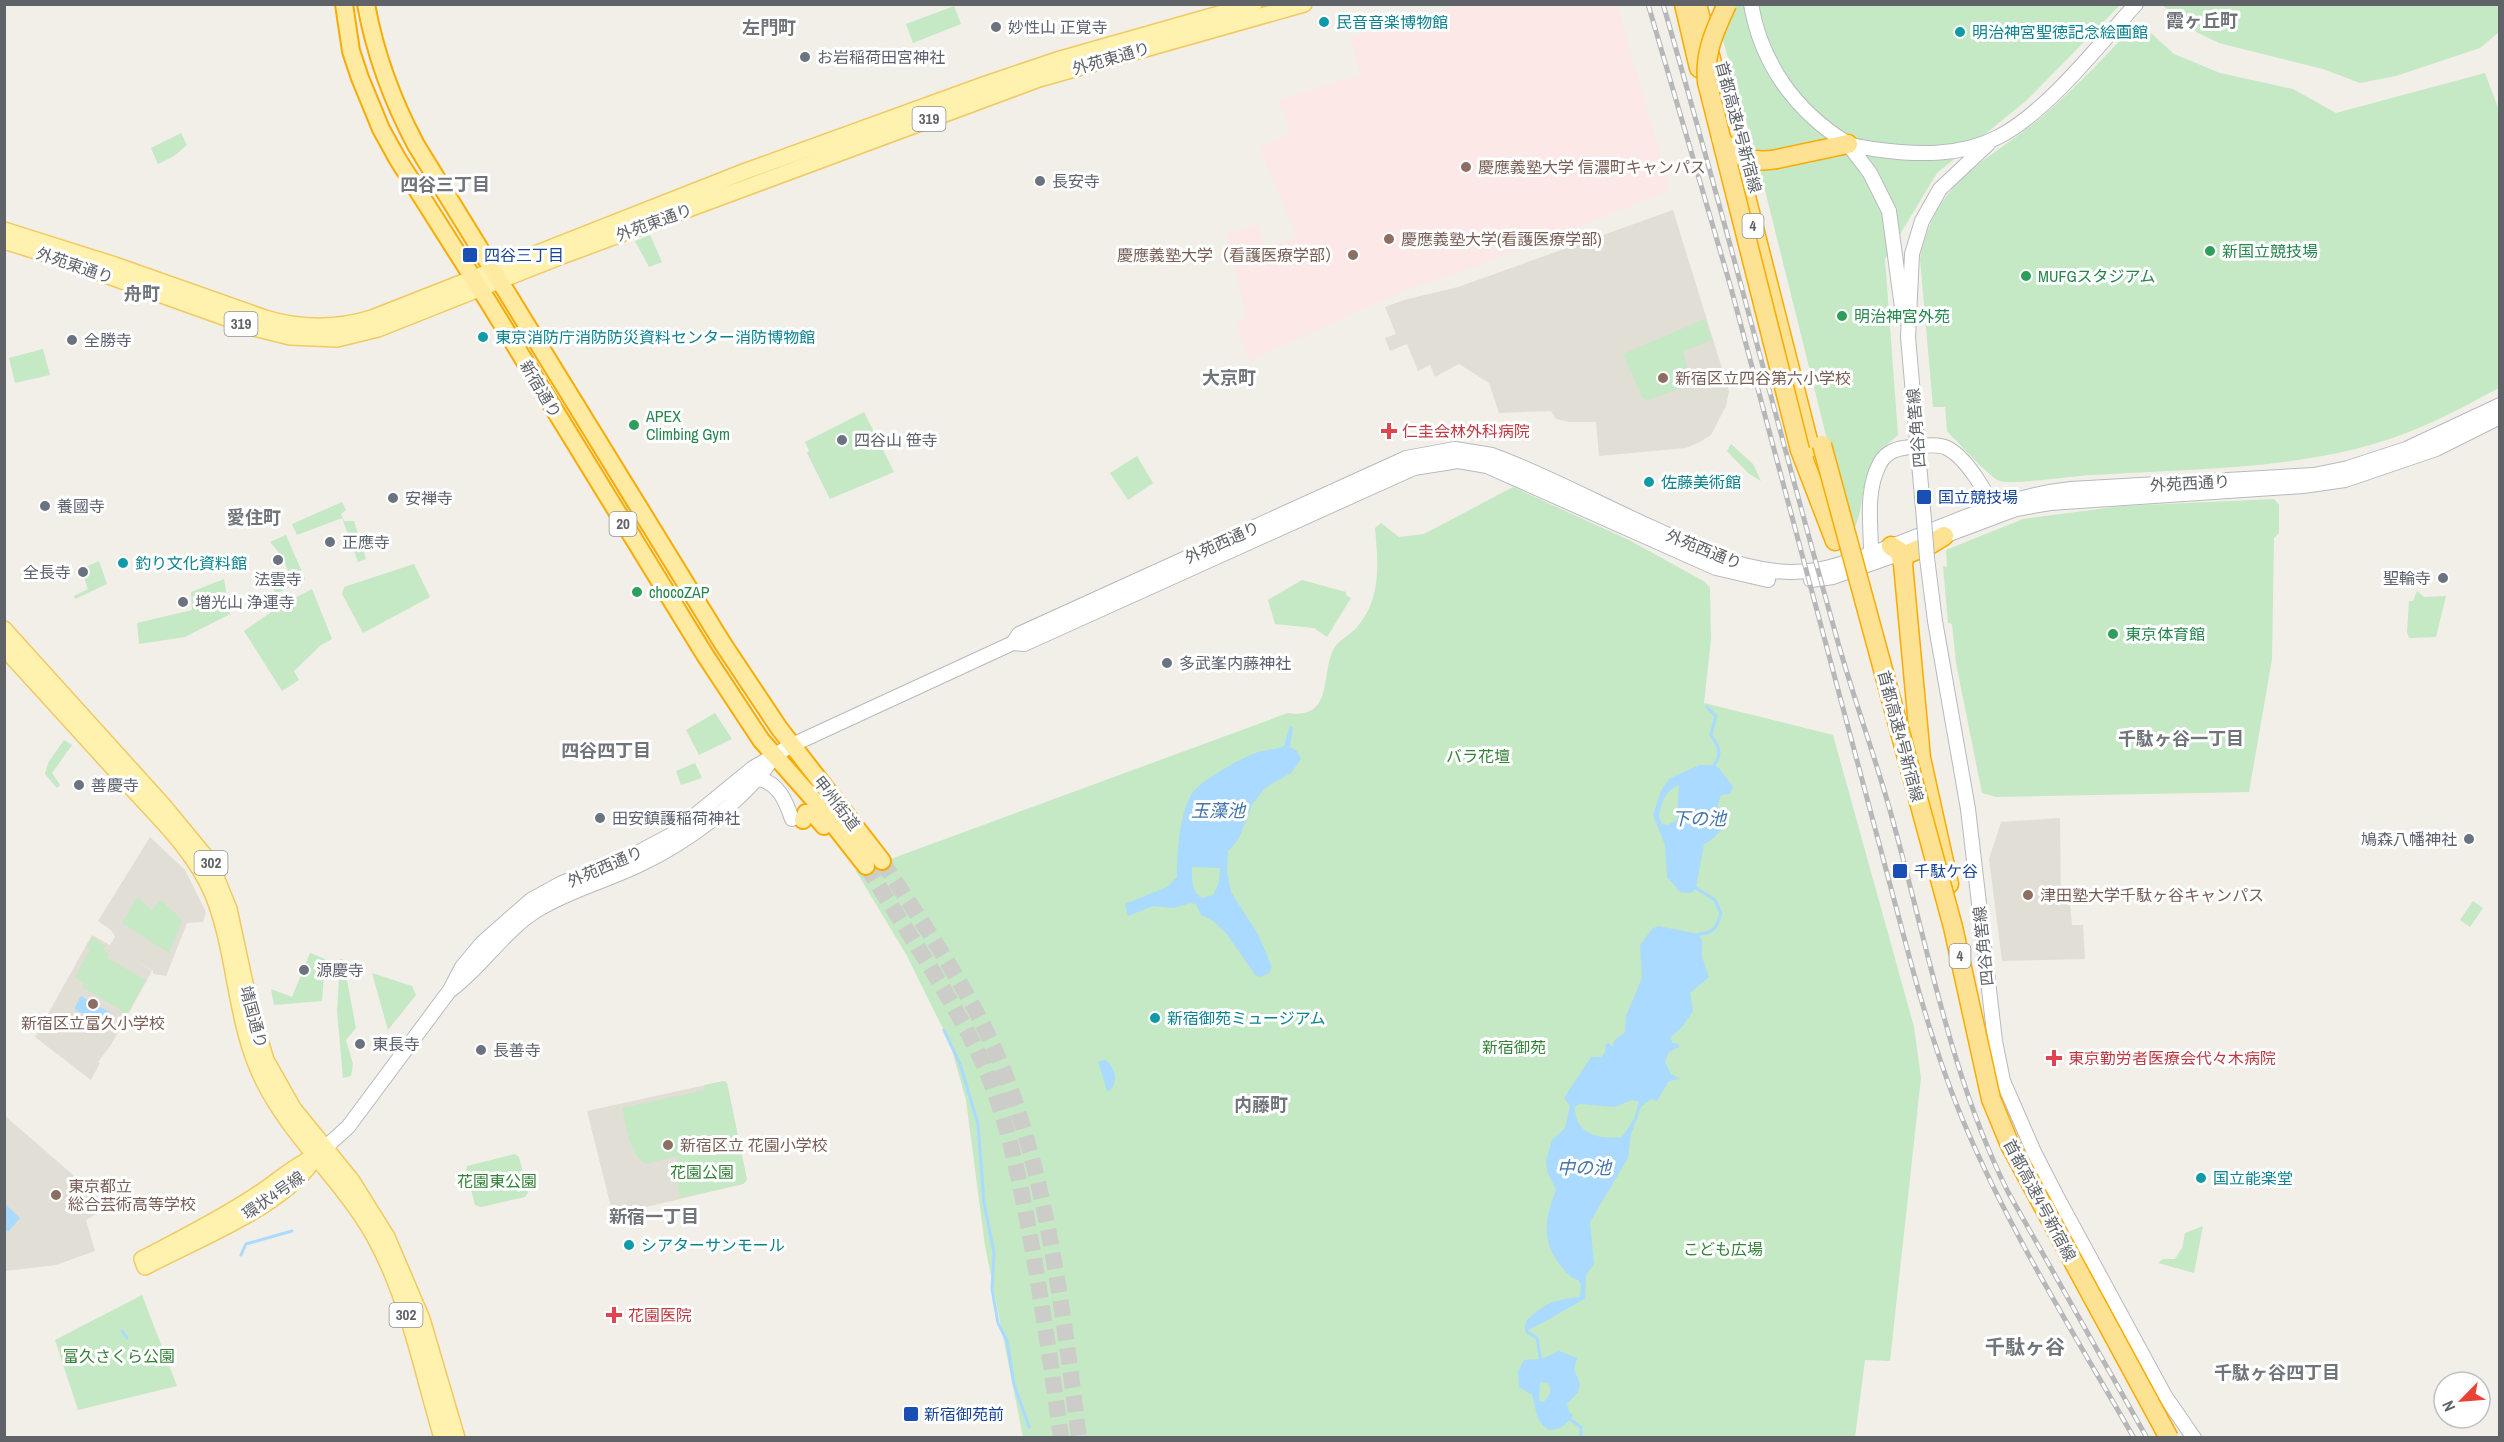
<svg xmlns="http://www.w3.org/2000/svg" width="2504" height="1442" font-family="'Archivo Narrow','Noto Sans JP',sans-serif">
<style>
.education{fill:#e1ded6}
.medical{fill:#fce8e6}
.green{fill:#c5e8c5}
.water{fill:#aadaff;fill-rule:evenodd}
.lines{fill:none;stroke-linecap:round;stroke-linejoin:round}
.stream{stroke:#aadaff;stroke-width:3}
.trunk-tunnel{stroke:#ccccc8;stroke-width:16;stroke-dasharray:16 8;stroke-linecap:butt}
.secondary-casing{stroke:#b6babf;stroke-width:16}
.primary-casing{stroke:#f2c960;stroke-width:18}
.trunk-casing{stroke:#f9ab00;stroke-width:20}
.motorway-casing{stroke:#f9ab00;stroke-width:21}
.secondary{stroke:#fff;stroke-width:14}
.primary{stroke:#fff2af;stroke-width:15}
.trunk{stroke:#feeaa1;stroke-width:16}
.motorway{stroke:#fde293;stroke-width:18}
.rail-casing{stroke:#b6b7b8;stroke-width:5}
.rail{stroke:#fff;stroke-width:3;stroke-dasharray:9;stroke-linecap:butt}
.secondary-bridge-casing{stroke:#b6babf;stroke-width:16;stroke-linecap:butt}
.motorway-bridge-casing{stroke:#f9ab00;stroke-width:21;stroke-linecap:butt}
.secondary-bridge{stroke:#fff;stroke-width:14}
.motorway-bridge{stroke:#fde293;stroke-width:18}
.culture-dot{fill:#0f9aa8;stroke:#fff;stroke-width:2}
.worship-dot{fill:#6b7280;stroke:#fff;stroke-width:2}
.education-dot{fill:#8d6e63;stroke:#fff;stroke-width:2}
.leisure-dot{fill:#2e9e5b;stroke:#fff;stroke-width:2}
.transit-dot{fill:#1a4fb4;stroke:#fff;stroke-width:2}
.health-dot{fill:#e0444e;stroke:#fff;stroke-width:2}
.labels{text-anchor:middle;stroke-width:6;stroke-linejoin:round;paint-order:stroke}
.shield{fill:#fff;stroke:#8f9295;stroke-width:1.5}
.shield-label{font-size:15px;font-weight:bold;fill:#5f6368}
.culture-label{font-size:16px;fill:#0d838f;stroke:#fff;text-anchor:start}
.worship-label{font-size:16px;fill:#5b616d;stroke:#fff;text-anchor:start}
.street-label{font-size:16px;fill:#5f6368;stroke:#fff}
.education-label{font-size:16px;fill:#785e54;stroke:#fff;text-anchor:start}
.leisure-label{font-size:16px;fill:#27864d;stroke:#fff;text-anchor:start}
.transit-label{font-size:16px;fill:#164399;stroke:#fff;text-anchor:start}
.health-label{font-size:16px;fill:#be3a42;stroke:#fff;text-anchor:start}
.park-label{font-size:16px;fill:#348238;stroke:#fff}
.neighbourhood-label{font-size:18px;font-weight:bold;fill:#70757a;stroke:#fff}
.water-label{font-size:18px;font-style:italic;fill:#4174aa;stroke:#fff}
.quarter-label{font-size:20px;font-weight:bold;fill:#70757a;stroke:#fff}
</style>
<rect width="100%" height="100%" fill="#f1efe8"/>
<path class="education" d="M1673 210 1729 391 1726 406 1711 435 1698 443 1686 448 1599 456 1596 422H1569L1556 419 1551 411 1499 413 1489 383 1459 364 1435 377 1430 365 1418 371 1407 344 1390 351 1385 338 1396 334 1385 307 1404 300 1458 287Z
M2060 818 2061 904H2070L2072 925H2083L2085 959 2002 961 1989 859 2001 822Z
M150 837 185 870 206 912 203 922 187 923 166 976 153 974V971L134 959 152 971 111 1045 98 1062 100 1063 91 1080 35 1037 92 935 110 945 115 937 111 930 98 921Z
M724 1081 727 1083 747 1180 743 1184 613 1215 587 1111Z
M4 1115 80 1181 104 1187 112 1204 86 1220 95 1251 56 1265 5 1271Z"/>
<path class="medical" d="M1461 5H1617L1669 187 1666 192 1461 272 1403 291 1249 361 1236 324 1247 319 1227 235 1257 224 1265 247 1297 238 1260 148 1291 133 1278 100 1360 75 1351 37Z"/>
<path class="green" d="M1713 5H2120L2027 100 1937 173 1885 259 1898 435C1850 474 1873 492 1851 536L1762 178Z
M2162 5H2499V32L2480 48 2396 76 2360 83 2323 69 2219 43 2198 33Z
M954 6 961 24 913 43 906 24Z
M2136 24 2152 34 2174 54 2220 73 2293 89 2336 113 2485 73 2500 113 2499 388C2461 408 2421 430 2380 442 2291 470 2183 469 2091 475 2072 476 2013 485 2000 481 1990 478 1957 441 1947 431L1945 407H1933L1920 259C1937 176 1987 163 2044 115 2077 87 2106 55 2136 24Z
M181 133 187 145 174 156 158 164 151 148Z
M650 235 662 262 649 267 635 241Z
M504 304 505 303 643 531 640 533 613 484Z
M1705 319 1712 340 1683 351 1691 385 1647 400 1642 397 1623 354Z
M43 349 50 375 15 383 9 358Z
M864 412 894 472 830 499 807 453 809 451 805 442Z
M1731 444 1753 464 1761 481 1748 473 1727 451Z
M1137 456 1153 483 1128 500 1110 473Z
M1513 487 1631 541 1705 582 1710 588 1711 640 1704 703 1833 735 1914 1027 1921 1078 1890 1361 1865 1360 1855 1437H1023L985 1246 966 1100 950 1043 907 956 856 871 872 866 855 837 815 788 817 786 877 864 1288 713C1332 719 1321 681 1332 652 1336 641 1351 635 1358 626 1382 597 1378 562 1375 528L1381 523 1399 537 1424 534Z
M2274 499 2279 505V533L2274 538 2272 659 2249 792 1996 797 1982 793 1956 663 1952 624 1948 623 1943 566 1947 567 1946 550 2023 519 2122 506Z
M342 502 346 510 341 514 344 521H354L366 559 358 562 342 518 297 535 292 524Z
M286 535 305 579 276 594 270 583 288 571 284 559 270 542Z
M99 561 107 584 75 599 74 596 88 589 81 569Z
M657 561 767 731 703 637Z
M414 564 430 597 363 633 342 594 344 587Z
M224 579 230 614 185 637 139 644 137 623 192 610 191 592Z
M1302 580 1346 592V595L1351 598 1327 637 1314 628 1275 624 1268 600Z
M312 589 332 639 321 645 294 671 299 680 282 691 244 631 283 604Z
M2417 591 2424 597 2446 596 2436 637 2409 638 2407 632 2409 601H2413Z
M715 713 732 739 699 755 686 730Z
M64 740 72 745 52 773 60 785 57 788 45 774 48 763Z
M695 763 702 778 681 785 676 771Z
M138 897 151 910 161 900 182 920 169 953 122 923Z
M2473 901 2483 908 2470 927 2460 920Z
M92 937 106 946 103 950 109 954 107 958 146 980 125 1018 123 1016 124 1012 82 987 84 983 75 977 90 949 87 946Z
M310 953 325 959 322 1001 274 1005 271 989 292 997Z
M340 959H343L356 1028 346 1040 353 1064 351 1076 343 1078 337 1011Z
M372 973 412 986 416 995 388 1030Z
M724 1081 727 1083 747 1180 743 1184 680 1198 674 1166 680 1155 646 1164C628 1153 627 1126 622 1108L705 1090 704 1085Z
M515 1154 519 1157 528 1193 525 1197 481 1207 475 1205 466 1170 467 1166Z
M2203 1226 2194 1273 2158 1263 2163 1259H2175L2182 1248 2185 1233Z
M142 1295 177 1386 78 1410 55 1340Z"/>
<path class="water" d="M1290 726 1293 727 1290 747 1297 751 1301 759 1291 773 1265 788 1252 805 1238 840 1228 851 1227 871 1231 892 1258 934 1272 967 1269 973 1261 977 1255 975 1226 933 1213 921 1201 915 1196 904 1190 903 1174 908 1153 906 1128 916 1125 904 1167 887 1177 877C1177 854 1179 816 1191 795 1198 782 1238 760 1253 754 1263 750 1274 750 1284 746ZM1192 867 1220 868 1219 882 1213 895 1202 898C1191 891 1192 879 1192 867Z
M1700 765H1714L1719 768 1733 787 1730 794 1721 795C1710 820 1739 824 1704 844L1696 888 1691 893 1680 892 1667 877 1665 845 1653 815 1661 791 1670 778ZM1679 785 1677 820 1668 825 1662 824 1659 817C1661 804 1665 790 1679 785Z
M1658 926 1699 934 1702 941V957L1709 977 1690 993 1693 1011 1682 1027 1671 1037 1672 1043 1679 1044V1047L1669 1052 1665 1062 1671 1074 1680 1079 1669 1081 1657 1101 1651 1099 1641 1107 1631 1134 1628 1158 1590 1222 1594 1264 1586 1275 1585 1299C1565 1309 1548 1321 1528 1330L1526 1321C1543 1304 1556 1299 1580 1297L1581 1285 1578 1280C1570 1278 1566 1272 1560 1265 1541 1241 1545 1217 1556 1190L1547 1171 1546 1161 1552 1140 1565 1128 1570 1106 1564 1098 1591 1057H1601L1605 1052 1606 1044 1608 1043 1613 1047 1614 1041 1625 1032 1626 1016 1642 978 1640 945 1652 929ZM1632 1100 1639 1102 1634 1119 1622 1137C1600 1140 1574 1134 1575 1107L1580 1104 1615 1107Z
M81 996 111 1013 105 1025 74 1009Z
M1105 1060C1116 1067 1119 1083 1109 1091H1107L1098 1061Z
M5 1204 20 1218 8 1232 5 1229Z
M1559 1351 1577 1358 1574 1369 1580 1384 1578 1392 1567 1404 1569 1412 1573 1415C1567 1424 1560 1430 1549 1430 1534 1421 1537 1409 1532 1395L1519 1387 1518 1371 1524 1360 1541 1359ZM1540 1382 1548 1383C1553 1392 1549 1395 1544 1402L1539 1401Z"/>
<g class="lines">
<path class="stream" d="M1707 707 1716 716 1711 735C1718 745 1723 754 1714 765
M1696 888 1715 900 1721 913C1717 927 1714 933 1699 934
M944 1030 960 1064 978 1124 984 1203 994 1253 992 1289 998 1323 1007 1341 1014 1384 1029 1427
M241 1255 246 1244 292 1231
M1530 1323 1526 1326 1527 1332 1537 1338 1541 1362
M122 1331 127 1338
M1567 1417 1581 1427V1438"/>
<path class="trunk-tunnel" d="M882 861C921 921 964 982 994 1048 1046 1164 1063 1312 1079 1438
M866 866C906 930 950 993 982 1061 1010 1123 1022 1192 1034 1258 1044 1318 1053 1377 1061 1438"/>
<defs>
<path id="secondary" d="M1751 4C1761 63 1795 111 1847 143 1854 147 1865 147 1873 149 1915 155 1959 157 1998 137 2046 113 2099 45 2136 4
M1848 144 1870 173 1889 211 1903 315
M1924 520 1908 337 1912 254 1922 221 1940 189 1988 144
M1936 539 2016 509 2050 503 2303 486 2345 480 2436 449 2500 417
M1927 558 1935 621 1968 809 1995 1041 2003 1081 2034 1152 2056 1195 2165 1396 2194 1438
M1868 559 1871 553C1871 523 1865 491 1880 463 1887 451 1898 448 1911 447 1922 446 1937 443 1947 448 1967 458 1988 494 1995 514
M1811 580 1833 577 1907 551
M1013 643 1024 644 1414 468 1458 461 1487 466 1716 568 1768 580
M759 779C779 783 786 802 792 819
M452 989C484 965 504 930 539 909 570 890 606 881 639 865 686 843 744 801 773 758
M318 1154 348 1127 450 990 462 967 482 943 531 900 562 883 633 855 671 835 753 768 792 745 1013 643 1019 634 1406 458 1455 449 1492 455C1547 475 1599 504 1653 528 1710 554 1766 584 1830 567 1912 545 1986 498 2071 489L2314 475 2348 468 2406 449 2500 405"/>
<path id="primary" d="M4 230 115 265 265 318C301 329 336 329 372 318L746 171 986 84 1057 60 1254 4
M4 241 55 257 254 328 290 337 337 339 378 329 562 256 1039 79 1304 4
M4 629 163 805 210 862 229 909 251 1011 266 1060 293 1108 352 1181 387 1237 422 1319 457 1438
M4 648C45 693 85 737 126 782 157 816 195 851 213 895 237 955 234 1023 264 1082 292 1138 343 1181 374 1236 408 1297 422 1371 442 1438
M316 1156C288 1205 195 1240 145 1267L142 1259C179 1240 220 1219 255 1196 276 1183 294 1165 316 1156Z"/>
<path id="trunk" d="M344 4 351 51 360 78 381 129 397 158 489 303 705 655 761 740 815 801 866 866
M366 4C375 54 392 100 416 145L723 644 779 728 882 861
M803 820 806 813H813L824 826"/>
<path id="motorway" d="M1684 4 1699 68
M1697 4 1810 448
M1777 159 1848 144
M1800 450 1835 541
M1891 546 1899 551 1903 564 1921 758 1949 884
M1903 564 1905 555 1931 544 1944 536"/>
</defs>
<use href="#secondary" class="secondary-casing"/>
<use href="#primary" class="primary-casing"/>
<use href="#trunk" class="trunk-casing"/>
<use href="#motorway" class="motorway-casing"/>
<use href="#secondary" class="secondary"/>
<use href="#primary" class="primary"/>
<use href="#trunk" class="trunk"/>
<use href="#motorway" class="motorway"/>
<defs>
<path id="rail" d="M1648 4 1731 288 1912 967C1927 1022 1944 1077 1967 1130 2013 1237 2076 1337 2134 1438
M1663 4C1723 211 1776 420 1834 628 1850 688 1872 747 1889 807 1926 936 1948 1071 2008 1192L2147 1438"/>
</defs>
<use href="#rail" class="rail-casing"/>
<use href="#rail" class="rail"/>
<defs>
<path id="secondary-bridge" d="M1924 520 1927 558"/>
<path id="motorway-bridge" d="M1727 4C1715 30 1704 53 1707 82L1800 450
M1721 139C1734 159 1755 163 1777 159
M1822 445 1953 927 1991 1099 2010 1145 2169 1438"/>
</defs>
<use href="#secondary-bridge" class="secondary-bridge-casing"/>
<use href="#motorway-bridge" class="motorway-bridge-casing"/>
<use href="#secondary-bridge" class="secondary-bridge"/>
<use href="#motorway-bridge" class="motorway-bridge"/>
</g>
<g class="culture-dot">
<circle cx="1324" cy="22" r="6"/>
<circle cx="1960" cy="32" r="6"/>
<circle cx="483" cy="337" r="6"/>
<circle cx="1649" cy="482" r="6"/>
<circle cx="123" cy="563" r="6"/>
<circle cx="1155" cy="1018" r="6"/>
<circle cx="2201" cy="1178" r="6"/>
<circle cx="629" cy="1245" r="6"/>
</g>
<g class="worship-dot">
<circle cx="996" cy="27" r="6"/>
<circle cx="805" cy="57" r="6"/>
<circle cx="1040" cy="181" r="6"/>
<circle cx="72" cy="340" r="6"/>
<circle cx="842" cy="440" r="6"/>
<circle cx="393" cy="498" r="6"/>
<circle cx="45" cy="506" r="6"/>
<circle cx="330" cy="542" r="6"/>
<circle cx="278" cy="560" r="6"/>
<circle cx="83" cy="572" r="6"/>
<circle cx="2443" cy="578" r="6"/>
<circle cx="183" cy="602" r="6"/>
<circle cx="1167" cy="663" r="6"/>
<circle cx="79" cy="785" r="6"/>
<circle cx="600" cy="818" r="6"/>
<circle cx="2469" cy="839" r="6"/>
<circle cx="304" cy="970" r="6"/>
<circle cx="360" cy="1044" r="6"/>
<circle cx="481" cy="1050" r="6"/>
</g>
<g class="education-dot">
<circle cx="1466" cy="167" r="6"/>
<circle cx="1389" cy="239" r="6"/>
<circle cx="1353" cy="255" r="6"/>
<circle cx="1663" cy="378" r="6"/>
<circle cx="2028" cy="895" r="6"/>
<circle cx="93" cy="1004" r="6"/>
<circle cx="668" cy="1145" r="6"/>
<circle cx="56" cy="1195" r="6"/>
</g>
<g class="leisure-dot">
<circle cx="2210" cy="251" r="6"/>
<circle cx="2026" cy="276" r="6"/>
<circle cx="1842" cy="316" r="6"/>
<circle cx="634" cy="425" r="6"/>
<circle cx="637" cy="592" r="6"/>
<circle cx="2113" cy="634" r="6"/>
</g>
<g class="transit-dot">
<rect x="462" y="247" width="16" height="16" rx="3"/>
<rect x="1916" y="489" width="16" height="16" rx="3"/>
<rect x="1892" y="863" width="16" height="16" rx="3"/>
<rect x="903" y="1406" width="16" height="16" rx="3"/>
</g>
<g class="health-dot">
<path d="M1386 422h6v6h6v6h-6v6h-6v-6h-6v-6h6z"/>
<path d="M2051 1049h6v6h6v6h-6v6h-6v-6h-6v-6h6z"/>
<path d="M611 1306h6v6h6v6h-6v6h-6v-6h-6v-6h6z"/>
</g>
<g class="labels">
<g class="shield">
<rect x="912.5" y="107" width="33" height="24" rx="4.5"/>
<rect x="1742.5" y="214" width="21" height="24" rx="4.5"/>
<rect x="224.5" y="312" width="33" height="24" rx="4.5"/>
<rect x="609.5" y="512" width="27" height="24" rx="4.5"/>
<rect x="194.5" y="851" width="33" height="24" rx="4.5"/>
<rect x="1949.5" y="944" width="21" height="24" rx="4.5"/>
<rect x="389.5" y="1303" width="33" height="24" rx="4.5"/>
</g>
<g class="shield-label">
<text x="929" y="124">319</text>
<text x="1753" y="231">4</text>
<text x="241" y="329">319</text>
<text x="623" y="529">20</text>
<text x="211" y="868">302</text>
<text x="1960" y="961">4</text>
<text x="406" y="1320">302</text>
</g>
<g class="culture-label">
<text x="1336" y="28">民音音楽博物館</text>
<text x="1972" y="38">明治神宮聖徳記念絵画館</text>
<text x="495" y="343">東京消防庁消防防災資料センター消防博物館</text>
<text x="1661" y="488">佐藤美術館</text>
<text x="135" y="569">釣り文化資料館</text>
<text x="1167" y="1024">新宿御苑ミュージアム</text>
<text x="2213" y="1184">国立能楽堂</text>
<text x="641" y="1251">シアターサンモール</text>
</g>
<g class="worship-label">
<text x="1008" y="33">妙性山 正覚寺</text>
<text x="817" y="63">お岩稲荷田宮神社</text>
<text x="1052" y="187">長安寺</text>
<text x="84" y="346">全勝寺</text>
<text x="854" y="446">四谷山 笹寺</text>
<text x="405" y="504">安禅寺</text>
<text x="57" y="512">養國寺</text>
<text x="342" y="548">正應寺</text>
<text x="71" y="578" text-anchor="end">全長寺</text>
<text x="2431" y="584" text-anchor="end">聖輪寺</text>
<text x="278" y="585" text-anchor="middle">法雲寺</text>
<text x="195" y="608">増光山 浄運寺</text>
<text x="1179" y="669">多武峯内藤神社</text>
<text x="91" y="791">善慶寺</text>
<text x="612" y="824">田安鎮護稲荷神社</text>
<text x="2457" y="845" text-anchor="end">鳩森八幡神社</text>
<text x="316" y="976">源慶寺</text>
<text x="372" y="1050">東長寺</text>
<text x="493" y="1056">長善寺</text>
</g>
<g class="street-label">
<text transform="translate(1111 58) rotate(-16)" y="6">外苑東通り</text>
<text transform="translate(1739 127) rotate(75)" y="6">首都高速4号新宿線</text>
<text transform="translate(654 222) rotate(-20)" y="6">外苑東通り</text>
<text transform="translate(75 265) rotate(19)" y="6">外苑東通り</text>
<text transform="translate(541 389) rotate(59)" y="6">新宿通り</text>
<text transform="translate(1916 428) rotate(-95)" y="6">四谷角筈線</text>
<text transform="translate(2190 483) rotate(-3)" y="6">外苑西通り</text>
<text transform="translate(1222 542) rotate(-24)" y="6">外苑西通り</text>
<text transform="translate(1704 549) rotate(22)" y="6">外苑西通り</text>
<text transform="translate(1901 736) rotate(75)" y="6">首都高速4号新宿線</text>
<text transform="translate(837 803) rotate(52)" y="6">甲州街道</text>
<text transform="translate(605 866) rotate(-23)" y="6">外苑西通り</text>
<text transform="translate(1983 946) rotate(-96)" y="6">四谷角筈線</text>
<text transform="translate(254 1017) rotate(75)" y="6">靖国通り</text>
<text transform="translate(273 1195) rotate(-35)" y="6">環状4号線</text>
<text transform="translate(2040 1200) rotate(62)" y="6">首都高速4号新宿線</text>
</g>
<g class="education-label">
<text x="1478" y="173">慶應義塾大学 信濃町キャンパス</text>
<text x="1401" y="245">慶應義塾大学(看護医療学部)</text>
<text x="1341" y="261" text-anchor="end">慶應義塾大学（看護医療学部）</text>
<text x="1675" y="384">新宿区立四谷第六小学校</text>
<text x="2040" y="901">津田塾大学千駄ヶ谷キャンパス</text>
<text x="93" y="1029" text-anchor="middle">新宿区立富久小学校</text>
<text x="680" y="1151">新宿区立 花園小学校</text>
<text x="68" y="1192">東京都立<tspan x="68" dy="18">総合芸術高等学校</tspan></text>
</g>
<g class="leisure-label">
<text x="2222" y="257">新国立競技場</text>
<text x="2038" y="282">MUFGスタジアム</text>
<text x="1854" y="322">明治神宮外苑</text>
<text x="646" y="422">APEX<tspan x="646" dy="18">Climbing Gym</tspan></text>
<text x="649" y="598">chocoZAP</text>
<text x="2125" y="640">東京体育館</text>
</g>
<g class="transit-label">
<text x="484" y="261">四谷三丁目</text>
<text x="1938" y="503">国立競技場</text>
<text x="1914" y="877">千駄ケ谷</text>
<text x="924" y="1420">新宿御苑前</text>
</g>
<g class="health-label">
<text x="1402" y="437">仁圭会林外科病院</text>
<text x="2068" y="1064">東京勤労者医療会代々木病院</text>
<text x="628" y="1321">花園医院</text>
</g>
<g class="park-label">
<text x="1478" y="762">バラ花壇</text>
<text x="1514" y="1053">新宿御苑</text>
<text x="702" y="1178">花園公園</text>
<text x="497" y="1187">花園東公園</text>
<text x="1723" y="1255">こども広場</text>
<text x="119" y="1362">富久さくら公園</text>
</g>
<g class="neighbourhood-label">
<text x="2202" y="27">霞ヶ丘町</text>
<text x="769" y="34">左門町</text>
<text x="445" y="191">四谷三丁目</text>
<text x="142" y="300">舟町</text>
<text x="1229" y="384">大京町</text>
<text x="254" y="524">愛住町</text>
<text x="2181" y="745">千駄ヶ谷一丁目</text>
<text x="606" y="757">四谷四丁目</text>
<text x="1261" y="1111">内藤町</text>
<text x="654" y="1223">新宿一丁目</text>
<text x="2277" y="1379">千駄ヶ谷四丁目</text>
</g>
<g class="water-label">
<text x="1218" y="817">玉藻池</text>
<text x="1699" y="825">下の池</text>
<text x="1584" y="1174">中の池</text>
</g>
<g class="quarter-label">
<text x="2025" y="1354">千駄ヶ谷</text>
</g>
</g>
<rect width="2504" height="1442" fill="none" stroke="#5f6368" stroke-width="12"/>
<g transform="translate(2462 1400) rotate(245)"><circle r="28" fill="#ffffff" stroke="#bfc1c3" stroke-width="1.5"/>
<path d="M0-4.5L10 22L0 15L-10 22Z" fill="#ea4335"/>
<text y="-9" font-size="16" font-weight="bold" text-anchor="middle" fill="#5f6368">N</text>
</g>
</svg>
